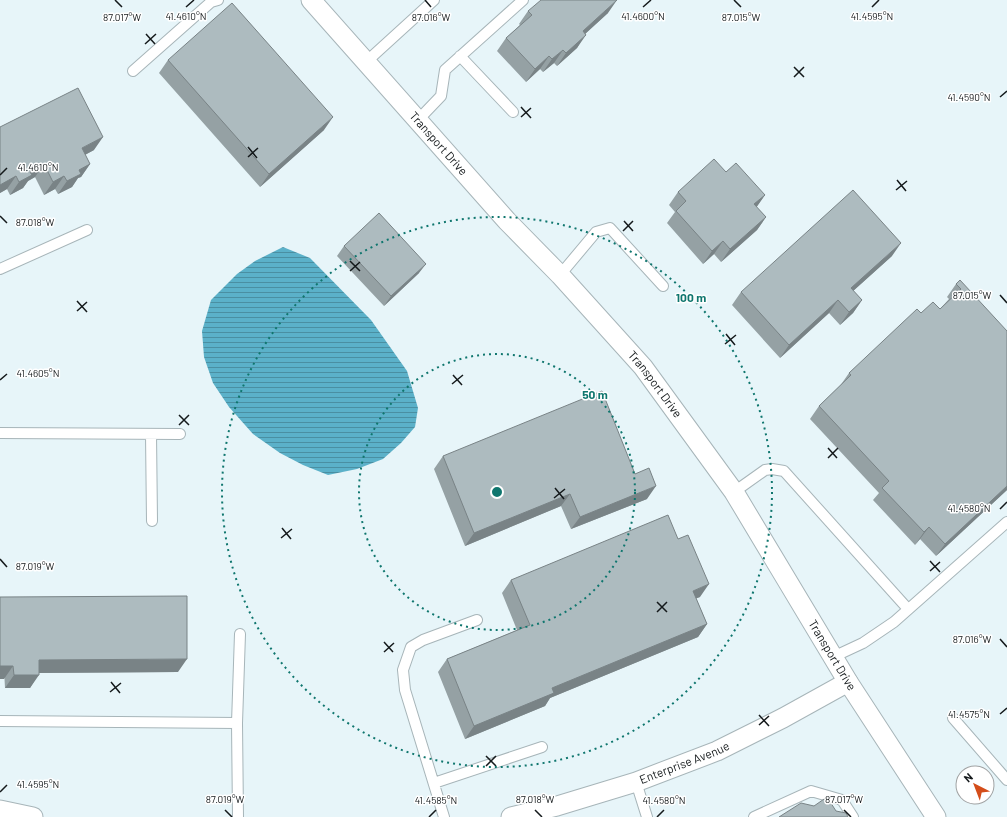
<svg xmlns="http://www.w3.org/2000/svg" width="1007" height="817" font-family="Barlow,sans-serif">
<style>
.water{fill:url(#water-rules)}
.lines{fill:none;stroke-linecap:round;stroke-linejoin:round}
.service-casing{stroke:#a7b5b9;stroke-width:12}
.minor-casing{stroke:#a7b5b9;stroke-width:21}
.service{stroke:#fff;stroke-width:10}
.minor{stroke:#fff;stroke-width:19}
.wall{fill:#95a1a4}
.shaded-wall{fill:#798386}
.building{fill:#adbbbf;stroke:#798386}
.ticks{fill:none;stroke:#14191b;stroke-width:1.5}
.ring{fill:none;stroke:#0f766e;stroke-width:2;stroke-dasharray:2 4}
.labels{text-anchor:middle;stroke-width:3;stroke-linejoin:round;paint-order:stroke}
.street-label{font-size:12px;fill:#14191b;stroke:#fff}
.ticks-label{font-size:10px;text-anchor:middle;fill:#14191b;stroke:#fff;stroke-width:3;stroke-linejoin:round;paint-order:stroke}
.centre{fill:#0f766e;stroke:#fff;stroke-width:2}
.ring-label{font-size:12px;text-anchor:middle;font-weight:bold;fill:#0f766e;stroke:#fff;stroke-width:3;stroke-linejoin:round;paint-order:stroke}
</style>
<defs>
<pattern id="water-rules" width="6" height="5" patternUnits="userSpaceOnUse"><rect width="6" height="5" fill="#5bb1c9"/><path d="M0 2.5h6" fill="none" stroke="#4a8fa2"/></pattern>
</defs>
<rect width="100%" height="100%" fill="#e7f5f9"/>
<path class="water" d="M283 247 310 258 371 320 407 371 418 408 415 427 401 443 383 459 357 469 328 475 303 465 280 453 253 434 229 407 213 383 204 357 202 331 211 300 237 274 255 261Z"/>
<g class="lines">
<defs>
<path id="service" d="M460 56 513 112
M366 62 434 0
M133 71 211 2 218 0
M418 120 441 96 445 70 523 0
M0 269 87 230
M560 275 596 232 610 228 663 286
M0 433 180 434
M151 434 152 521
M734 492 765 470 772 469 784 471 908 609
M833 657 863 643 894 622 1007 522
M953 718 1007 780
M0 721 237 723 238 817
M237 723 240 634
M636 782 647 817
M434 783 542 747
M444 817 405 690 403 670 411 647 423 640 477 620
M754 817 811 791 842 800 853 817"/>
<g id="minor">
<path id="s1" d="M311 0 507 221 560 275 643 367 734 492 848 682 936 817"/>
<path d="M0 810 33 817"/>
<path id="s2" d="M511 817 557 806 636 782 717 751 783 718 848 682"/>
</g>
</defs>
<use href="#service" class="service-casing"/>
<use href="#minor" class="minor-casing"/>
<use href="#service" class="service"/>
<use href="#minor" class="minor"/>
</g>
<path class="wall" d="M528 11 608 13 585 34 577 48 557 66 554 63 543 72 540 69 526 82 497 51 506 38 520 25 519 24Z
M168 60 324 130 260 187 159 73Z
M0 127 94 150 85 155 90 164 81 177 78 178 72 187 58 194 55 189 44 195 35 177 28 181 23 188 10 195 7 189 0 193Z
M726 172 765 195 756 207 766 217 757 230 721 262 714 254 703 264 667 223 675 212 669 205 678 192Z
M344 246 419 273 384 306 337 256Z
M892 256 853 291 862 300 853 313 840 325 829 313 780 358 732 305 741 292Z
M960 280 1007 490 936 556 920 539 915 545 873 500 879 493 810 419 819 406 840 386 849 373 921 313 940 309 949 299 947 297 956 284Z
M443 456 635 474 647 499 571 529 561 506 465 546 434 469Z
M511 580 700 597 696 598 707 624 698 637 550 698 545 706 465 739 438 672 447 659 517 630 502 593Z
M0 597 178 672 39 673 30 688H5Z"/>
<path class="shaded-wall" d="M617 0 608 13 574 44 583 31Z
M586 35 577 48 557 66 566 53Z
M563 50 554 63 543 72 552 59Z
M549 56 540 69 526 82 535 69Z
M333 117 324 130 260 187 269 174Z
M103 137 94 150 73 161 82 148Z
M44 164 35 177 28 181 23 188 10 195 19 182 30 172Z
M90 164 81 177 78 178 72 187 58 194 67 181 79 170Z
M16 176 7 189 0 193V185Z
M64 176 55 189 44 195 53 182Z
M765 195 756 208 754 204Z
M766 217 757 230 721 262 730 249Z
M723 241 714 254 703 264 712 251Z
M901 243 892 256 842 301 851 288Z
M426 264 419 273 384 306 391 296Z
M838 300 829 313 780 358 789 345Z
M862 300 853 313 840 325 849 312Z
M656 486 647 499 571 529 580 517Z
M1007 486V490L936 556 945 544Z
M570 494 561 506 465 546 474 533Z
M929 527 920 539 915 545 924 532Z
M709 584 700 597 684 603 693 591Z
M707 624 698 637 550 698 545 706 465 739 474 726 552 688Z
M187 659 178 672 30 673 39 660Z
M0 666H13L4 679H0Z
M14 675H39L30 688H5Z"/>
<path class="building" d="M541 0H617L583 31 586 35 566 53 563 50 552 59 549 56 535 69 506 38 532 15 528 11Z
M232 3 333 117 269 174 168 60Z
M78 88 103 137 82 148 90 164 79 170 81 174 67 181 64 176 53 182 44 164 30 172 32 175 19 182 16 176 0 185V127Z
M714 159 726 172 736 163 765 195 754 204 766 217 730 249 723 241 712 251 676 211 686 201 678 192Z
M853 190 901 243 851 288 862 300 849 312 838 300 789 345 741 292Z
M379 213 426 264 391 296 344 246Z
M960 280 1007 331V486L945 544 929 527 924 532 882 488 889 481 819 406 851 375 849 373 917 309 921 313 933 302 940 309 961 289 956 284Z
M602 391 635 474 649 468 656 486 580 517 570 494 474 533 443 456Z
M668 515 678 539 688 535 709 584 693 591 707 624 552 688 554 693 474 726 447 659 530 625 511 580Z
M187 596V659L39 660V675H14L13 666H0V597Z
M827 797 836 811 846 813 848 817H779L801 803 814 806Z"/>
<path class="ticks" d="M115 0 122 7M425 0 431 7M734 0 741 7M186 7 194 0M643 7 651 0M872 7 879 0M146 34 155 44M145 44 156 34M794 67 804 77M794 77 804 67M1000 97 1007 91M521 107 531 118M521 117 531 108M248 147 257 158M248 157 258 148M0 175 7 168M897 180 906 191M896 190 907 181M0 216 7 223M624 221 633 231M623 231 633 221M350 261 360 271M350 271 360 262M1000 295 1007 303M77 301 87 312M77 311 87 302M726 334 735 345M725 344 736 335M453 375 462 385M0 380 7 374M452 384 463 375M179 415 189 425M179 425 189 415M828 448 837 458M828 458 838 448M555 488 564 499M554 498 565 489M1000 509 1007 502M282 528 291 539M281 538 292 529M0 559 7 567M930 561 940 572M930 571 940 562M657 602 667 612M657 612 667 602M1000 639 1007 647M384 642 393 652M384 652 394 643M111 682 120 693M110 692 121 683M1000 714 1007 708M759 715 769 726M759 725 769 716M486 756 496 766M486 766 496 756M0 792 7 785M225 810 232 817M535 810 542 817M844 810 851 817M429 817 436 810M657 817 664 810"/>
<g class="ring">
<circle cx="497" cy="492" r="138"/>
<circle cx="497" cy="492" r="275"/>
</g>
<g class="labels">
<g class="street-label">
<text dy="4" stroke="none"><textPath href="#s1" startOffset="192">Transport Drive</textPath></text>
<text dy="4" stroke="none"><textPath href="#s1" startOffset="516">Transport Drive</textPath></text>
<text dy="4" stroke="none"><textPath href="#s1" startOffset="840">Transport Drive</textPath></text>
<text dy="4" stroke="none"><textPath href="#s2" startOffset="182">Enterprise Avenue</textPath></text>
</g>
</g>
<g class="ticks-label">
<text x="186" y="20">41.4610°N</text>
<text x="643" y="20">41.4600°N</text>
<text x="872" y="20">41.4595°N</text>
<text x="122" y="21">87.017°W</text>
<text x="431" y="21">87.016°W</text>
<text x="741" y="21">87.015°W</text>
<text x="969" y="101">41.4590°N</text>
<text x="38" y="171">41.4610°N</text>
<text x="35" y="226">87.018°W</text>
<text x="972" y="299">87.015°W</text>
<text x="38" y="377">41.4605°N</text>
<text x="969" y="512">41.4580°N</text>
<text x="35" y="570">87.019°W</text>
<text x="972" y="643">87.016°W</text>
<text x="969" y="718">41.4575°N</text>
<text x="38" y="788">41.4595°N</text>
<text x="225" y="803">87.019°W</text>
<text x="535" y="803">87.018°W</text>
<text x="844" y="803">87.017°W</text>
<text x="436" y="804">41.4585°N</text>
<text x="664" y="804">41.4580°N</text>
</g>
<circle cx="497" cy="492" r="6" class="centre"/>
<g class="ring-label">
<text x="691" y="302">100 m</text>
<text x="595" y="399">50 m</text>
</g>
<g transform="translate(975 785) rotate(318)"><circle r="19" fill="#ffffff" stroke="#a1a3a4"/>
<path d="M0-3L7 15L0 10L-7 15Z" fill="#d44d1a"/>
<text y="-6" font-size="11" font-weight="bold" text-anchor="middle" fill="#14191b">N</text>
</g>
</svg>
